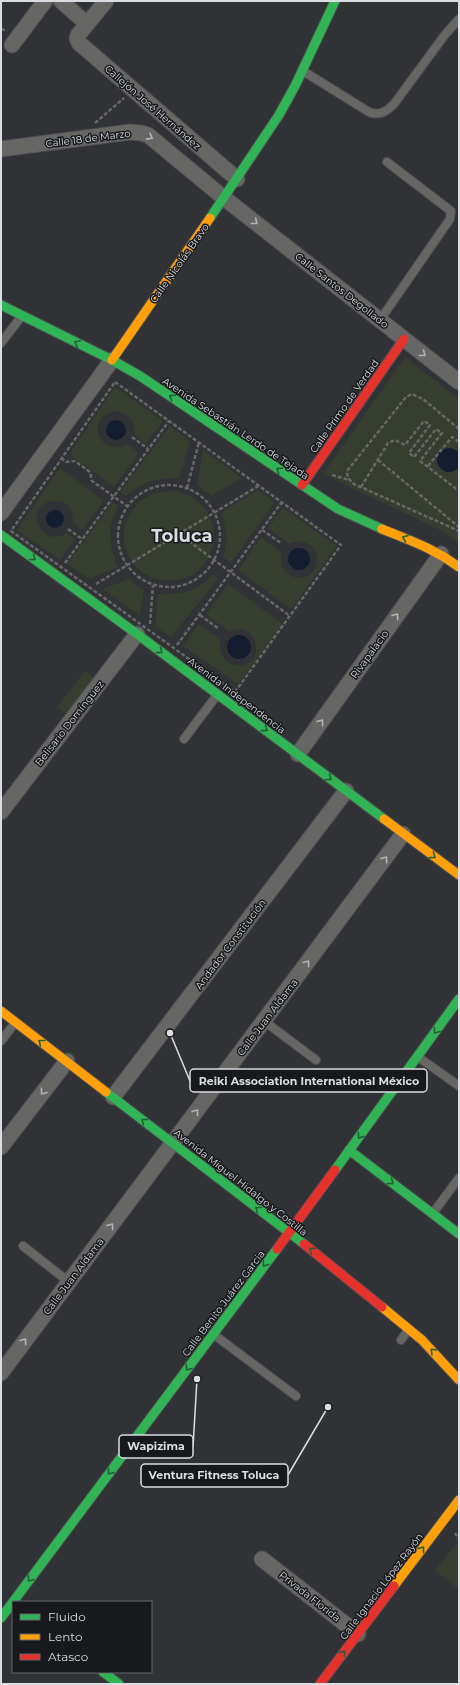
<svg xmlns="http://www.w3.org/2000/svg" width="460" height="1685" font-family="Montserrat,sans-serif">
<style>
.green{fill:#363e2f}
.water{fill:#141d2f}
.lines{fill:none;stroke-linecap:round;stroke-linejoin:round}
.lane-casing{stroke:#4c4d50;stroke-width:10}
.street-casing{stroke:#4c4d50;stroke-width:17}
.fast-casing{stroke:#4c4d50;stroke-width:11}
.slow-casing{stroke:#4c4d50;stroke-width:11}
.jam-casing{stroke:#4c4d50;stroke-width:11}
.path{stroke:#666766;stroke-width:2.5;stroke-dasharray:4 2;stroke-linecap:butt}
.lane{stroke:#666665;stroke-width:8}
.street{stroke:#666665;stroke-width:15}
.fast{stroke:#30b455;stroke-width:9}
.slow{stroke:#ff9f0a;stroke-width:9}
.jam{stroke:#e5322d;stroke-width:9}
.oneway{stroke:#b1b3b6}
.oneway2{stroke:#225f36}
.labels{text-anchor:middle;stroke-width:3;stroke-linejoin:round;paint-order:stroke}
.street-label{font-size:10px;fill:#dadde1;stroke:#17191c}
.town-label{font-size:18px;font-weight:bold;fill:#dadde1;stroke:#17191c}
.leader{fill:none;stroke:#dadde1;stroke-width:1.5}
.callout-dot{fill:#dadde1;stroke:#17191c;stroke-width:1.5}
.callout{fill:#17191c;stroke:#dadde1;stroke-width:1.5}
.callout-label{font-size:11px;text-anchor:middle;font-weight:bold;fill:#dadde1}
</style>
<rect width="100%" height="100%" fill="#303235"/>
<path class="green" d="M405 357 459 399V543L442 531 323 474Z
M115 387 163 421 146 444 134 434C135 427 133 420 126 415 121 411 114 410 109 413 85 423 103 458 127 444L139 453 114 487 69 454Z
M170 426 190 441 179 478C154 478 146 481 125 496L120 492Z
M203 450 242 478 211 496 197 485Z
M60 468 104 501 82 530 73 523C74 516 72 509 66 504 61 500 54 500 48 502 24 511 43 549 67 533L75 539 60 560 17 530Z
M258 490 275 502 231 563 223 557C229 541 226 528 222 512Z
M124 536a45 45 0 1 1 90 0a45 45 0 1 1-90 0Z
M113 502 119 506C106 525 109 547 118 567L89 579 67 564Z
M283 508 337 546 291 609 238 570 261 537 282 553C274 580 314 588 317 561 317 555 315 549 310 545 303 540 296 541 289 544L268 528Z
M213 574 218 579 171 637 155 626 158 594C179 595 198 592 213 574Z
M129 579 135 585 144 589 140 616 103 589Z
M228 584 283 624 238 684 183 646 199 624 221 640C219 648 220 655 226 661 231 665 237 666 243 665 268 658 254 619 229 632L206 614Z
M85 671 98 681 70 717 57 707Z
M459 1540V1590L435 1570Z"/>
<path class="water" d="M106 430a10 10 0 1 1 20 0a10 10 0 1 1-20 0Z
M437 460a12 12 0 1 1 24 0a12 12 0 1 1-24 0Z
M46 519a9 9 0 1 1 18 0a9 9 0 1 1-18 0Z
M288 559a11 11 0 1 1 22 0a11 11 0 1 1-22 0Z
M227 647a12 12 0 1 1 24 0a12 12 0 1 1-24 0Z"/>
<g class="lines">
<defs>
<path id="lane" d="M303 71 369 112C379 116 386 112 394 104L444 36 459 19
M380 320 450 219 451 211 387 162
M1 343 21 317
M184 739 217 695
M264 1021 316 1060
M1 1041 15 1023
M418 1057 459 1086
M433 1213 459 1178
M23 1246 69 1282
M213 1334 296 1396
M401 1340 409 1329"/>
<path id="street" d="M61 1 87 24
M106 1 78 35 77 38 79 43 237 179
M12 45 45 1
M1 149 130 132 141 133 148 135 224 198 459 382
M1 513 112 360
M298 754 441 554
M1 812 137 634
M113 1097 346 791
M1 1147 67 1061
M1 1373 403 834
M262 1559 358 1634"/>
<path id="fast" d="M210 218 279 115 295 86 335 1
M1 305 112 360 140 376 338 509 382 529
M1 535 137 634 384 819
M106 1092 304 1244
M349 1150 459 1234
M335 1170 459 999
M1 1618 277 1249
M103 1672 119 1684"/>
<path id="slow" d="M112 360 210 218
M382 529C411 541 433 548 459 567
M384 819 459 875
M1 1011 106 1092
M382 1307 422 1340 459 1380
M394 1586 459 1500"/>
<path id="jam" d="M302 485 404 339
M304 1244 382 1307
M277 1249 335 1170
M320 1684 394 1586"/>
</defs>
<use href="#lane" class="lane-casing"/>
<use href="#street" class="street-casing"/>
<use href="#fast" class="fast-casing"/>
<use href="#slow" class="slow-casing"/>
<use href="#jam" class="jam-casing"/>
<path class="path" d="M1 29 7 31
M95 123 124 98
M115 382 341 545 235 692 11 531Z
M459 429 423 399 412 394 406 397 347 471C347 477 349 480 354 484L459 531
M132 437 148 449
M61 458 66 462 75 461 90 472 92 481 127 506
M378 460 459 527
M428 466 452 437 459 442
M332 475 349 480
M118 536a51 51 0 1 1 102 0a51 51 0 1 1-102 0Z
M361 487 388 443 395 440 405 445 424 421 430 425 409 453 414 457 436 429 442 433 420 461 459 491
M187 488 199 442
M68 529 82 539
M262 530 281 543
M179 534 290 616
M65 563 169 421
M96 584 260 485
M200 615 219 629
M150 624 153 585
M177 645 282 502
M455 1533 459 1540"/>
<use href="#lane" class="lane"/>
<use href="#street" class="street"/>
<use href="#fast" class="fast"/>
<use href="#slow" class="slow"/>
<use href="#jam" class="jam"/>
</g>
<defs><path id="oneway-chevron" d="M-2-3.5L2.5 0L-2 3.5" fill="none" stroke-width="1.6" stroke-linecap="round" stroke-linejoin="round"/></defs>
<g class="oneway">
<use href="#oneway-chevron" transform="translate(150 137) rotate(28)"/>
<use href="#oneway-chevron" transform="translate(255 222) rotate(38)"/>
<use href="#oneway-chevron" transform="translate(423 354) rotate(38)"/>
<use href="#oneway-chevron" transform="translate(396 616) rotate(-54)"/>
<use href="#oneway-chevron" transform="translate(321 722) rotate(-54)"/>
<use href="#oneway-chevron" transform="translate(385 859) rotate(-53)"/>
<use href="#oneway-chevron" transform="translate(307 963) rotate(-53)"/>
<use href="#oneway-chevron" transform="translate(43 1092) rotate(127)"/>
<use href="#oneway-chevron" transform="translate(196 1112) rotate(-53)"/>
<use href="#oneway-chevron" transform="translate(111 1226) rotate(-54)"/>
<use href="#oneway-chevron" transform="translate(24 1341) rotate(-53)"/>
</g>
<g class="oneway2">
<use href="#oneway-chevron" transform="translate(77 343) rotate(-154)"/>
<use href="#oneway-chevron" transform="translate(172 397) rotate(-146)"/>
<use href="#oneway-chevron" transform="translate(279 470) rotate(-146)"/>
<use href="#oneway-chevron" transform="translate(405 538) rotate(-159)"/>
<use href="#oneway-chevron" transform="translate(33 558) rotate(36)"/>
<use href="#oneway-chevron" transform="translate(160 651) rotate(37)"/>
<use href="#oneway-chevron" transform="translate(265 729) rotate(37)"/>
<use href="#oneway-chevron" transform="translate(329 778) rotate(37)"/>
<use href="#oneway-chevron" transform="translate(433 856) rotate(36)"/>
<use href="#oneway-chevron" transform="translate(436 1031) rotate(126)"/>
<use href="#oneway-chevron" transform="translate(41 1042) rotate(-142)"/>
<use href="#oneway-chevron" transform="translate(144 1121) rotate(-142)"/>
<use href="#oneway-chevron" transform="translate(360 1136) rotate(126)"/>
<use href="#oneway-chevron" transform="translate(391 1182) rotate(37)"/>
<use href="#oneway-chevron" transform="translate(258 1209) rotate(-142)"/>
<use href="#oneway-chevron" transform="translate(312 1250) rotate(-143)"/>
<use href="#oneway-chevron" transform="translate(265 1264) rotate(127)"/>
<use href="#oneway-chevron" transform="translate(433 1351) rotate(-135)"/>
<use href="#oneway-chevron" transform="translate(188 1368) rotate(127)"/>
<use href="#oneway-chevron" transform="translate(110 1472) rotate(127)"/>
<use href="#oneway-chevron" transform="translate(422 1549) rotate(-53)"/>
<use href="#oneway-chevron" transform="translate(30 1579) rotate(127)"/>
<use href="#oneway-chevron" transform="translate(343 1653) rotate(-53)"/>
</g>
<g class="labels">
<g class="street-label">
<text transform="translate(153 107) rotate(41)" y="4">Callejón José Hernández</text>
<text transform="translate(88 138) rotate(-7)" y="4">Calle 18 de Marzo</text>
<text transform="translate(179 263) rotate(-55)" y="4">Calle Nicolás Bravo</text>
<text transform="translate(342 290) rotate(38)" y="4">Calle Santos Degollado</text>
<text transform="translate(344 406) rotate(-55)" y="4">Calle Primo de Verdad</text>
<text transform="translate(236 428) rotate(34)" y="4">Avenida Sebastián Lerdo de Tejada</text>
<text transform="translate(369 654) rotate(-54)" y="4">Rivapalacio</text>
<text transform="translate(237 695) rotate(37)" y="4">Avenida Independencia</text>
<text transform="translate(69 723) rotate(-52)" y="4">Belisario Domínguez</text>
<text transform="translate(230 944) rotate(-53)" y="4">Andador Constitución</text>
<text transform="translate(267 1017) rotate(-53)" y="4">Calle Juan Aldama</text>
<text transform="translate(241 1182) rotate(38)" y="4">Avenida Miguel Hidalgo y Costilla</text>
<text transform="translate(73 1276) rotate(-53)" y="4">Calle Juan Aldama</text>
<text transform="translate(223 1303) rotate(-53)" y="4">Calle Benito Juárez Garcia</text>
<text transform="translate(381 1586) rotate(-53)" y="4">Calle Ignacio López Rayón</text>
<text transform="translate(310 1596) rotate(38)" y="4">Privada Florida</text>
</g>
<g class="town-label">
<text x="182" y="542">Toluca</text>
</g>
</g>
<path class="leader" d="M170 1033L190 1081M197 1379L193 1447M328 1407L288 1475"/>
<g class="callout-dot">
<circle cx="170" cy="1033" r="4"/>
<circle cx="197" cy="1379" r="4"/>
<circle cx="328" cy="1407" r="4"/>
</g>
<g class="callout">
<rect x="190" y="1069" width="237" height="23" rx="4"/>
<rect x="119" y="1435" width="74" height="23" rx="4"/>
<rect x="141" y="1464" width="147" height="23" rx="4"/>
</g>
<g class="callout-label">
<text x="309" y="1085">Reiki Association International México</text>
<text x="156" y="1450">Wapizima</text>
<text x="214" y="1479">Ventura Fitness Toluca</text>
</g>
<rect width="460" height="1685" fill="none" stroke="#dadde1" stroke-width="4"/>
<rect x="12" y="1601" width="140" height="72" fill="#17191c" stroke="#65676b"/>
<rect x="20" y="1614" width="20" height="6" fill="#30b455" stroke="#65676b"/>
<text x="48" y="1621" font-size="12" fill="#dadde1">Fluido</text>
<rect x="20" y="1634" width="20" height="6" fill="#ff9f0a" stroke="#65676b"/>
<text x="48" y="1641" font-size="12" fill="#dadde1">Lento</text>
<rect x="20" y="1654" width="20" height="6" fill="#e5322d" stroke="#65676b"/>
<text x="48" y="1661" font-size="12" fill="#dadde1">Atasco</text>
</svg>
